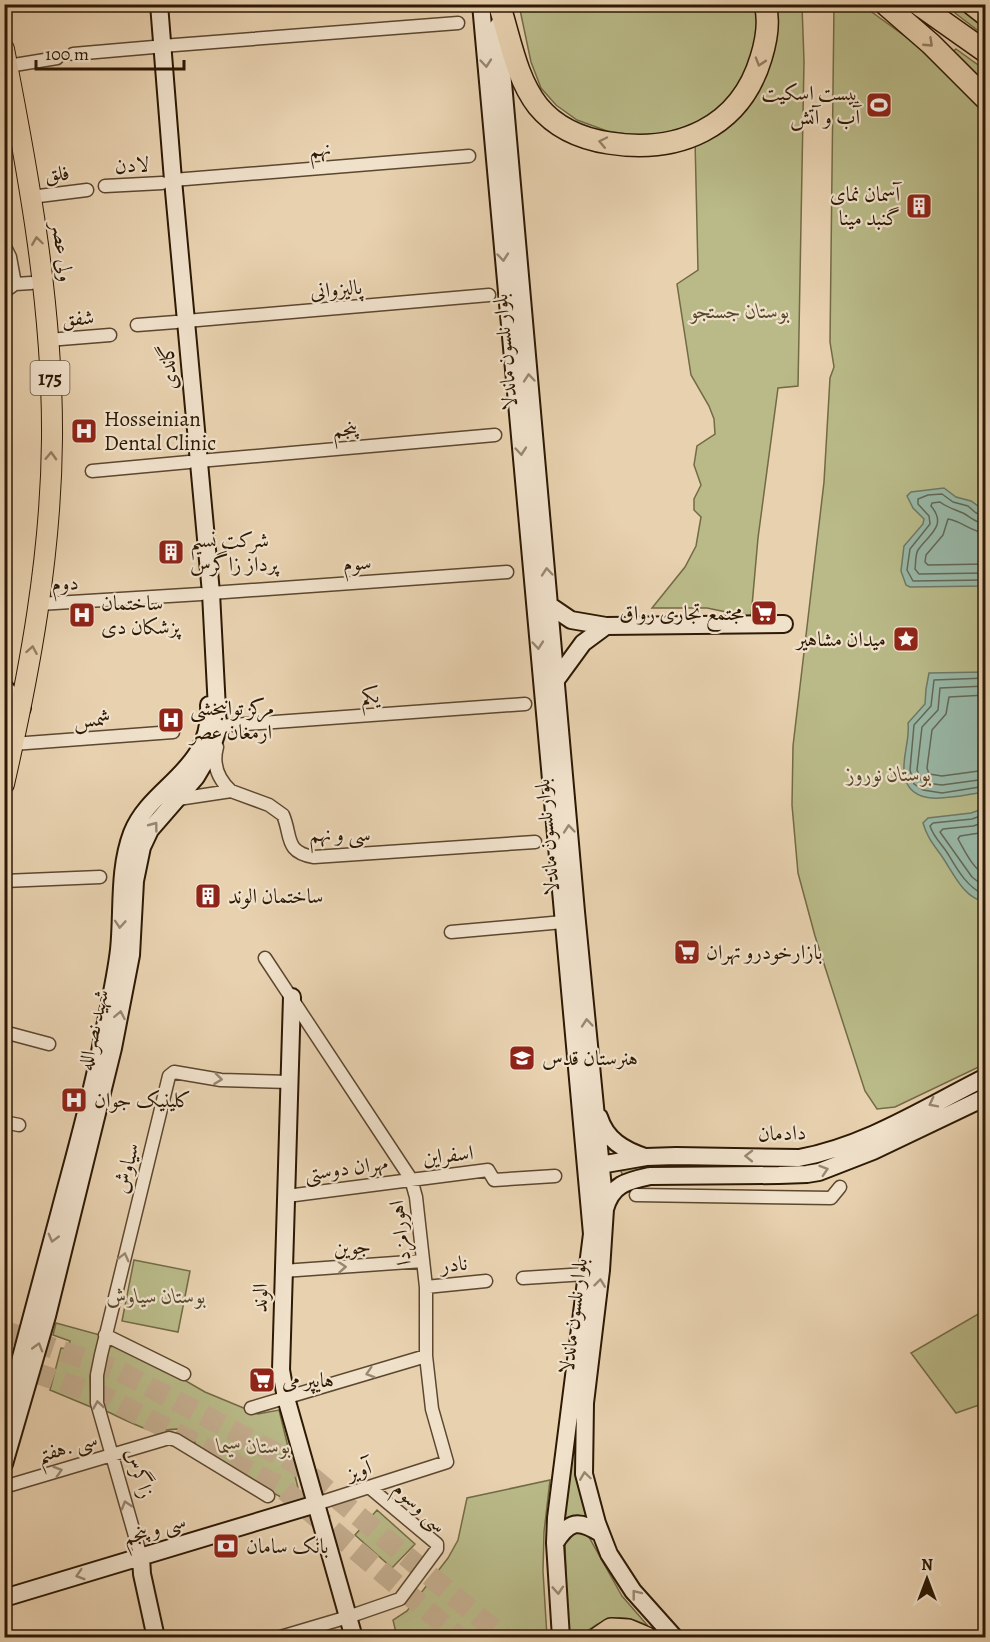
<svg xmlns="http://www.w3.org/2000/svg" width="990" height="1642" font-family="Alegreya,Amiri,serif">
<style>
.green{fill:#b9ba88;stroke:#736a46;stroke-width:1.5}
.water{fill:#98b8a7;stroke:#6d7866;stroke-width:1.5}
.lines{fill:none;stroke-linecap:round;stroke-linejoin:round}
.shore{stroke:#626856;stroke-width:1.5}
.highway-tunnel{stroke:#c3ac8d;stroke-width:21;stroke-dasharray:21 10;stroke-linecap:butt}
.street-casing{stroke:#5c472f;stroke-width:15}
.secondary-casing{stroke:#2d1904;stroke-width:20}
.primary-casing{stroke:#2d1904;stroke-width:22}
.highway-casing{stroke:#2d1904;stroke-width:24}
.street{stroke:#f0e1cb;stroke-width:12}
.secondary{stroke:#f0e1cb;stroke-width:16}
.primary{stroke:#e8d1af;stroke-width:20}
.highway{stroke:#e8d1af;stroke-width:21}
.oneway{stroke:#947e62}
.oneway2{stroke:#988771}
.labels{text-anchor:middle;stroke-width:4.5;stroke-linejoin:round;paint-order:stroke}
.shield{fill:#f0e1cb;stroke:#685540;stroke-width:1.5}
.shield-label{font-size:20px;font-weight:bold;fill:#2d1904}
.poi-label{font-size:21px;fill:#2d1904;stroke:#f0e1cb;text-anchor:start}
.street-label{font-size:21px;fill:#2d1904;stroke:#f0e1cb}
.park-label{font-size:21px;font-style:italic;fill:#57492c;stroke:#f0e1cb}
</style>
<rect width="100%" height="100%" fill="#e8d1af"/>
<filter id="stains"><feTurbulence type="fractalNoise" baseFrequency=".00333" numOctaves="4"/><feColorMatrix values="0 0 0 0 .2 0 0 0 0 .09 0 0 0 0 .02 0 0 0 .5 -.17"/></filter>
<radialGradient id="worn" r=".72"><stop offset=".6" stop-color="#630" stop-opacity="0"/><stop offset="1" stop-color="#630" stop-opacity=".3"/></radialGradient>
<path class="green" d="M519 5H757L759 30 750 71 717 114 669 133 640 136 607 131 577 120 556 105 541 88 531 62Z
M770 5H802L804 61 798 386 778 388 758 538 751 617 707 608H652L685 567 696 546 701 517 694 510V499L701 485 694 465 697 446 715 434 714 419 709 406 691 375 677 284 698 270 695 140 738 110Z
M834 5H862L946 66 986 107 985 1064 895 1107 877 1109 865 1091 815 936 798 873 792 805 793 746 824 482 830 378 834 367 830 342Z
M956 5 985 24V36L955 13Z
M956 49 985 70V87L949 55Z
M821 1160 823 1163 794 1169 623 1178 620 1167 636 1165H793Z
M134 1260 190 1271 178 1332 122 1321Z
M985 1310V1403L956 1413 911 1353Z
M56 1323 100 1335 90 1377 91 1407 50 1390 61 1348 68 1349 70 1341 53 1335Z
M115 1346 179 1377 205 1392 258 1414 279 1410 300 1496 288 1501 246 1478 196 1447C194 1440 194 1434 187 1431 176 1426 165 1432 154 1431 144 1430 117 1416 106 1411L102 1382 109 1347Z
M576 1441 579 1443 582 1499 587 1512 586 1517C574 1515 570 1518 562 1526L573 1445Z
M550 1480 544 1532 543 1571 547 1637H397L393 1620 407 1611 448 1558 458 1540 467 1498Z
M377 1510 415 1544 392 1568 355 1535Z
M570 1530H585L622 1596 648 1626C621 1611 602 1617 580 1637H570L567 1617 565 1540Z"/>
<path class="water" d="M944 488 956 497 971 501 985 511V586L910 587 906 585 901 571 904 546 923 524 924 519 913 508 907 496 911 492Z
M985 672V792C959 795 906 813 904 770 903 754 910 739 908 723L925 704 926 689 929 673Z
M985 808H986L985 902C963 898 953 872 941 855 933 844 927 837 923 823L928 818 971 813Z"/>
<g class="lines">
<path class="shore" d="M986 516 976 513 968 506 953 502 942 494 928 495 918 499V504L929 516 930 524 910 549 907 570 913 581 986 580
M986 524C975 523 971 517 963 513 954 509 948 508 940 502L932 503 931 506C948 526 928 535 918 550 915 555 916 563 915 569L919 574 986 573
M986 533C971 532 962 521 948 519L943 535 926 555 925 562 928 565 986 564
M986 678 934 680 931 706 914 725 910 770 914 784 923 790 942 793 986 786
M986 686 940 688 938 710 922 727 917 770 921 780 926 783 942 785 986 779
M986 695 949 697 946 714 932 730 927 768 929 774 942 776 986 770
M986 814 972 819 933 823 930 826C934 838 942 844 948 854 958 871 967 887 986 896
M986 822 973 826 943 829 940 832 972 877 986 888
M986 832 960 836 958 839C966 853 972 867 986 876"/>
<path class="highway-tunnel" d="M4 1331 119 1371 295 1463 504 1638
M4 1362 103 1396 281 1487 460 1638"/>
<defs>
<path id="street" d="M162 46 458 23
M73 54 154 47
M8 66 57 58
M173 180 469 156
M105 186 162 183
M31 197 87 190
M4 245 10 257 15 284
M4 292 15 284 31 283
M186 321 489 295
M137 325 176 322
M48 340 110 335
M199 461 495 435
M92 471 189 462
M211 593 507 572
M39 604 201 594
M219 726 525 704
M13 744 173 732
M217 747C212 765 218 779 231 791
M178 799 231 791 269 805 283 815C292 836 284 852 314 857L535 842
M4 881 100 877
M451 932 563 922
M265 958 411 1179 416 1197 426 1287V1356L432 1409 447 1462 316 1504
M4 1032 49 1044
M4 1122 19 1125
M636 1195 831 1198 840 1187
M287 1196 488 1170 494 1180 555 1176
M283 1271 423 1261
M523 1278 586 1274
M426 1287 486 1281
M105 1335 184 1374
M251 1408 426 1356
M4 1487 169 1438 176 1440 268 1496
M141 1557 97 1403V1375L101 1355 169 1076 174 1072 221 1080 289 1082
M277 1638 348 1617 400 1599 437 1549V1544L369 1487"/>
<path id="secondary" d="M481 4 592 1234 556 1518 555 1543 561 1638
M498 26 576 912 605 1209 601 1270 585 1403 584 1474 597 1523 609 1554 633 1591 675 1638
M549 605 571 620 606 626 784 624
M556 680 583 643 606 626
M4 687 22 708
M292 997 281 1370 286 1398 354 1638
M599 1117C606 1140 624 1150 645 1157
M600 1165 646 1157 676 1156 799 1158C866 1146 926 1107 986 1077
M605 1209C612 1184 627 1181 650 1176L779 1175 807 1174 819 1172 873 1151 986 1097
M4 1421C23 1351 42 1281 60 1211 74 1158 89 1106 100 1052 106 1019 115 984 119 950 123 911 118 870 132 833 151 785 213 771 209 705
M4 1464 47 1316 113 1048 131 955 135 881 142 847 150 830 196 777 209 755 218 729 211 593 173 180 159 4
M555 1543C569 1521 578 1519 600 1533
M141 1557 142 1574 156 1638
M4 1598 316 1504"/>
<path id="primary" d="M4 49C29 177 53 308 52 439 51 556 30 670 4 784"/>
<path id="highway" d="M499 4C510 38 516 78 538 106 556 128 583 139 609 143 678 154 740 128 761 58 766 42 770 22 765 4
M885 4 931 44 986 99
M918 4 986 52
M972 4 986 15
M598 1638 611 1629 628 1630 647 1638"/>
</defs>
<use href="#street" class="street-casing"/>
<use href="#secondary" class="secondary-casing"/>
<use href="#primary" class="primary-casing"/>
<use href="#highway" class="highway-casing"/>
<use href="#street" class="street"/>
<use href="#secondary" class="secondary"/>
<use href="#primary" class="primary"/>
<use href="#highway" class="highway"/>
</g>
<defs><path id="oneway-chevron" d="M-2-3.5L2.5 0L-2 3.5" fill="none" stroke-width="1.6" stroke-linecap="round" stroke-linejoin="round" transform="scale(1.5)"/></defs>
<g class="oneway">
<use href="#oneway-chevron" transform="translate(929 43) rotate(43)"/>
<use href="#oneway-chevron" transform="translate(760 62) rotate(107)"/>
<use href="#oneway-chevron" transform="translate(603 142) rotate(-168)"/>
<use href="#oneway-chevron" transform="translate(37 241) rotate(-98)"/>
<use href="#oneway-chevron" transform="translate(51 456) rotate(-88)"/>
<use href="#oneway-chevron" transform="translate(32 650) rotate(-80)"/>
</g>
<g class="oneway2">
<use href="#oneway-chevron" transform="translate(486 63) rotate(85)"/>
<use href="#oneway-chevron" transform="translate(503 257) rotate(85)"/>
<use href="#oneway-chevron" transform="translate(529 378) rotate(-95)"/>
<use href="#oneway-chevron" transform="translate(521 451) rotate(85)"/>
<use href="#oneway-chevron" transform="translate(547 572) rotate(-95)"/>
<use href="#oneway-chevron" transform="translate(538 645) rotate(85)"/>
<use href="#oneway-chevron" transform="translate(154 826) rotate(-53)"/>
<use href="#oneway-chevron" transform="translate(569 829) rotate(-95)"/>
<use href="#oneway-chevron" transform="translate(120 924) rotate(94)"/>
<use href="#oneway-chevron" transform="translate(120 1015) rotate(-79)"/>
<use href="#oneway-chevron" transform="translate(587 1023) rotate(-95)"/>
<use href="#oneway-chevron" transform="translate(218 1079) rotate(7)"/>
<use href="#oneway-chevron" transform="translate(933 1103) rotate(153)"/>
<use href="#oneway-chevron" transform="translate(749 1156) rotate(-179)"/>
<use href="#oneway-chevron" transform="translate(824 1170) rotate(-18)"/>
<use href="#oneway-chevron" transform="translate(53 1238) rotate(105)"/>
<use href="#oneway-chevron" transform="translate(124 1257) rotate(-76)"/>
<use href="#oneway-chevron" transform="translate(342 1267) rotate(-4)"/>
<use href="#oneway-chevron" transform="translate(600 1283) rotate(-83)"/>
<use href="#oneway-chevron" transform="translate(38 1347) rotate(-74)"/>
<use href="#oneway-chevron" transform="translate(370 1373) rotate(163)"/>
<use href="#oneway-chevron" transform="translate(98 1405) rotate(-99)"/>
<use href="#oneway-chevron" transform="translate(58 1471) rotate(-17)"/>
<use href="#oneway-chevron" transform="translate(585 1476) rotate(-98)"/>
<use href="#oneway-chevron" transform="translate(126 1505) rotate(-107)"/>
<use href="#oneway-chevron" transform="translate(80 1575) rotate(163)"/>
<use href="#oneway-chevron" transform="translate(558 1590) rotate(86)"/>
<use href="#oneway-chevron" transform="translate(636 1594) rotate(-128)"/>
</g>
<defs>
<symbol id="stadium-square" viewBox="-11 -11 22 22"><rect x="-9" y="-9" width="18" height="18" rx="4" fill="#8f2418" stroke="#f0e1cb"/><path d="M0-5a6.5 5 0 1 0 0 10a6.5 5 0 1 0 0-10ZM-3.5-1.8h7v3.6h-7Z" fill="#fff"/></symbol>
<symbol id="building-square" viewBox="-11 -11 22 22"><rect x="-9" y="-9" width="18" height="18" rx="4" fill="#8f2418" stroke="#f0e1cb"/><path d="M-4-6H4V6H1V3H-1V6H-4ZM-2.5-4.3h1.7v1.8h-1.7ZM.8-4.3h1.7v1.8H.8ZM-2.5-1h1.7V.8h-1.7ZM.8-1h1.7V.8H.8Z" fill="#fff"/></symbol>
<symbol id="hospital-square" viewBox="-11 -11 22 22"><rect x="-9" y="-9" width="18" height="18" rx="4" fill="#8f2418" stroke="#f0e1cb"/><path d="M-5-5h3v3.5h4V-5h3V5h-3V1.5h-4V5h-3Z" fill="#fff"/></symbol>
<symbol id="supermarket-square" viewBox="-11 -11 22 22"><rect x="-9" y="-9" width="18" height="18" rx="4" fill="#8f2418" stroke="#f0e1cb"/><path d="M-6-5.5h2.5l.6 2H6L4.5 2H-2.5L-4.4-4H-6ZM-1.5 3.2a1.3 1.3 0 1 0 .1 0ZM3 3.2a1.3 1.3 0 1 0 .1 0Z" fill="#fff"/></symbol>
<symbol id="sight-square" viewBox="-11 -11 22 22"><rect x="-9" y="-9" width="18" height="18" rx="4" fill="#8f2418" stroke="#f0e1cb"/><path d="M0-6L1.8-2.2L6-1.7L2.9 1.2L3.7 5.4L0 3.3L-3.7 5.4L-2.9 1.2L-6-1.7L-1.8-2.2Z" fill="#fff"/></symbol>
<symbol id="school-square" viewBox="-11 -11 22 22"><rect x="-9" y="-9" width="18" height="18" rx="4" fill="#8f2418" stroke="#f0e1cb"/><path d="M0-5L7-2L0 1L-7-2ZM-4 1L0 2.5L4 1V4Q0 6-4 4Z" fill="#fff"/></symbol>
<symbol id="bank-square" viewBox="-11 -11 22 22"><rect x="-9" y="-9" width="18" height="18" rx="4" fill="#8f2418" stroke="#f0e1cb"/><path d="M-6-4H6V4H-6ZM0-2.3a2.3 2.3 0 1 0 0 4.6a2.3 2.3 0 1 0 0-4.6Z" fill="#fff"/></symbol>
</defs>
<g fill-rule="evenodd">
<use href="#stadium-square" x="864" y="90" width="30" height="30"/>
<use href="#building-square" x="904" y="191" width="30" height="30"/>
<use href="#hospital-square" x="69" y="416" width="30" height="30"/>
<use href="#building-square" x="156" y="537" width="30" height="30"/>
<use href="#supermarket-square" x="749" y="598" width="30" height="30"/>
<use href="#hospital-square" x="67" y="600" width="30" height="30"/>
<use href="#sight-square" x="891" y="624" width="30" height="30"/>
<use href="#hospital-square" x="156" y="705" width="30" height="30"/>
<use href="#building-square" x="193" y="881" width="30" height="30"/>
<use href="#supermarket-square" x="672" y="937" width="30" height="30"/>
<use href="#school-square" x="507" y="1043" width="30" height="30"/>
<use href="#hospital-square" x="59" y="1085" width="30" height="30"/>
<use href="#supermarket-square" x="247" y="1365" width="30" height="30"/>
<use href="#bank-square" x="211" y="1531" width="30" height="30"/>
</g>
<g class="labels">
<rect class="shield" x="30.5" y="361" width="39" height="34" rx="4.5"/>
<g class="shield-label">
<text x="50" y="385">175</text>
</g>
<g class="poi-label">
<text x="860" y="100" text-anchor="end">پیست اسکیت<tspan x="860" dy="24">آب و آتش</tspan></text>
<text x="900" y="201" text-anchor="end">آسمان نمای<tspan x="900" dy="24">گنبد مینا</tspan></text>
<text x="104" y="426">Hosseinian<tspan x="104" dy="24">Dental Clinic</tspan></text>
<text x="190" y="547">شرکت نسیم<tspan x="190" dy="24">پرداز زاگرس</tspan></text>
<text x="101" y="610">ساختمان<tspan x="101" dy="24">پزشکان دی</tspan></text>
<text x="744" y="620" text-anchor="end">مجتمع تجاری رواق</text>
<text x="886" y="646" text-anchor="end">میدان مشاهیر</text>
<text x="190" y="715">مرکز توانبخشی<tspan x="190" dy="24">ارمغان عصر</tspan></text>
<text x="228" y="903">ساختمان الوند</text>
<text x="706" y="959">بازارخودرو تهران</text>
<text x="542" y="1065">هنرستان قدس</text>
<text x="94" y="1107">کلینیک جوان</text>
<text x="282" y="1387">هایپر می</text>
<text x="246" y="1553">بانک سامان</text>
</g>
<g class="street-label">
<text transform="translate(320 149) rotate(-5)" y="7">نهم</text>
<text transform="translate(132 165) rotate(-4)" y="7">لادن</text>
<text transform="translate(57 174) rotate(-7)" y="7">فلق</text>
<text transform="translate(63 252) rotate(83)" y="7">ولی عصر</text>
<text transform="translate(336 289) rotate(-5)" y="7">پالیزوانی</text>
<text transform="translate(78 318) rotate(-4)" y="7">شفق</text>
<text transform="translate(505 352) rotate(-95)" y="7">بلوار نلسون ماندلا</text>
<text transform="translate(168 367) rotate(-95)" y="7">گاندی</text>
<text transform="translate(345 429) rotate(-5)" y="7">پنجم</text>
<text transform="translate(357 563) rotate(-4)" y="7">سوم</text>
<text transform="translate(65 583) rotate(-3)" y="7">دوم</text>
<text transform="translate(370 696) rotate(-4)" y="7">یکم</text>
<text transform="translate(92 719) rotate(-4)" y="7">شمس</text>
<text x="340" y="841">سی و نهم</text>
<text transform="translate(547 837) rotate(-95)" y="7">بلوار نلسون ماندلا</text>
<text transform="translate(93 1030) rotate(-78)" y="7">شهید نصرالله</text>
<text transform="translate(782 1133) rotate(-2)" y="7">دادمان</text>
<text transform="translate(448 1155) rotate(-6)" y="7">اسفراین</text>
<text transform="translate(126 1168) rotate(-76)" y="7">سیاوش</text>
<text transform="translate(346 1168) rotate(-8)" y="7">مهران دوستی</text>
<text transform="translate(400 1233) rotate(-97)" y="7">اهورامزدا</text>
<text transform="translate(352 1247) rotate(-4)" y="7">جوین</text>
<text transform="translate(454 1264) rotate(-5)" y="7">نادر</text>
<text transform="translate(260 1298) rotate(-88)" y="7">الوند</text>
<text transform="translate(573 1316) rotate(-83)" y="7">بلوار نلسون ماندلا</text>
<text transform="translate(67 1447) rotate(-17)" y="7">سی .هفتم</text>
<text transform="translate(359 1470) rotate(-18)" y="7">آویز</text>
<text transform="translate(140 1473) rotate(73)" y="7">زاگرس</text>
<text transform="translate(420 1507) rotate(43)" y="7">سی وسوم</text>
<text transform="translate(154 1529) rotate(-17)" y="7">سی و پنجم</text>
</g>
<g class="park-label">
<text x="740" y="318">بوستان جستجو</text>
<text x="889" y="781">بوستان نوروز</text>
<text x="156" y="1303">بوستان سیاوش</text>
<text x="254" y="1453">بوستان سیما</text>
</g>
</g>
<rect width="990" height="1642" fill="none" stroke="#e8d1af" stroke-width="24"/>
<rect x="6" y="6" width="978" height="1630" fill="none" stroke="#2d1904" stroke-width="3"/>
<rect x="12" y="12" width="966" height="1618" fill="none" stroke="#2d1904" stroke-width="1.5"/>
<g transform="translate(927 1579)" stroke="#f0e1cb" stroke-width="4.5" paint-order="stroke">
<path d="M0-4.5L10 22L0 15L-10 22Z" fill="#2d1904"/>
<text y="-9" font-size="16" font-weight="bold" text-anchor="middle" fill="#2d1904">N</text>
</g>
<path d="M36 60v9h148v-9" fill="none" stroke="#2d1904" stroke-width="3"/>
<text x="45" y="60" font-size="18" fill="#2d1904" stroke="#f0e1cb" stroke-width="4.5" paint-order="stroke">100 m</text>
<rect width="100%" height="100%" filter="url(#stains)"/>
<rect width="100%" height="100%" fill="url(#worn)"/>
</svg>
